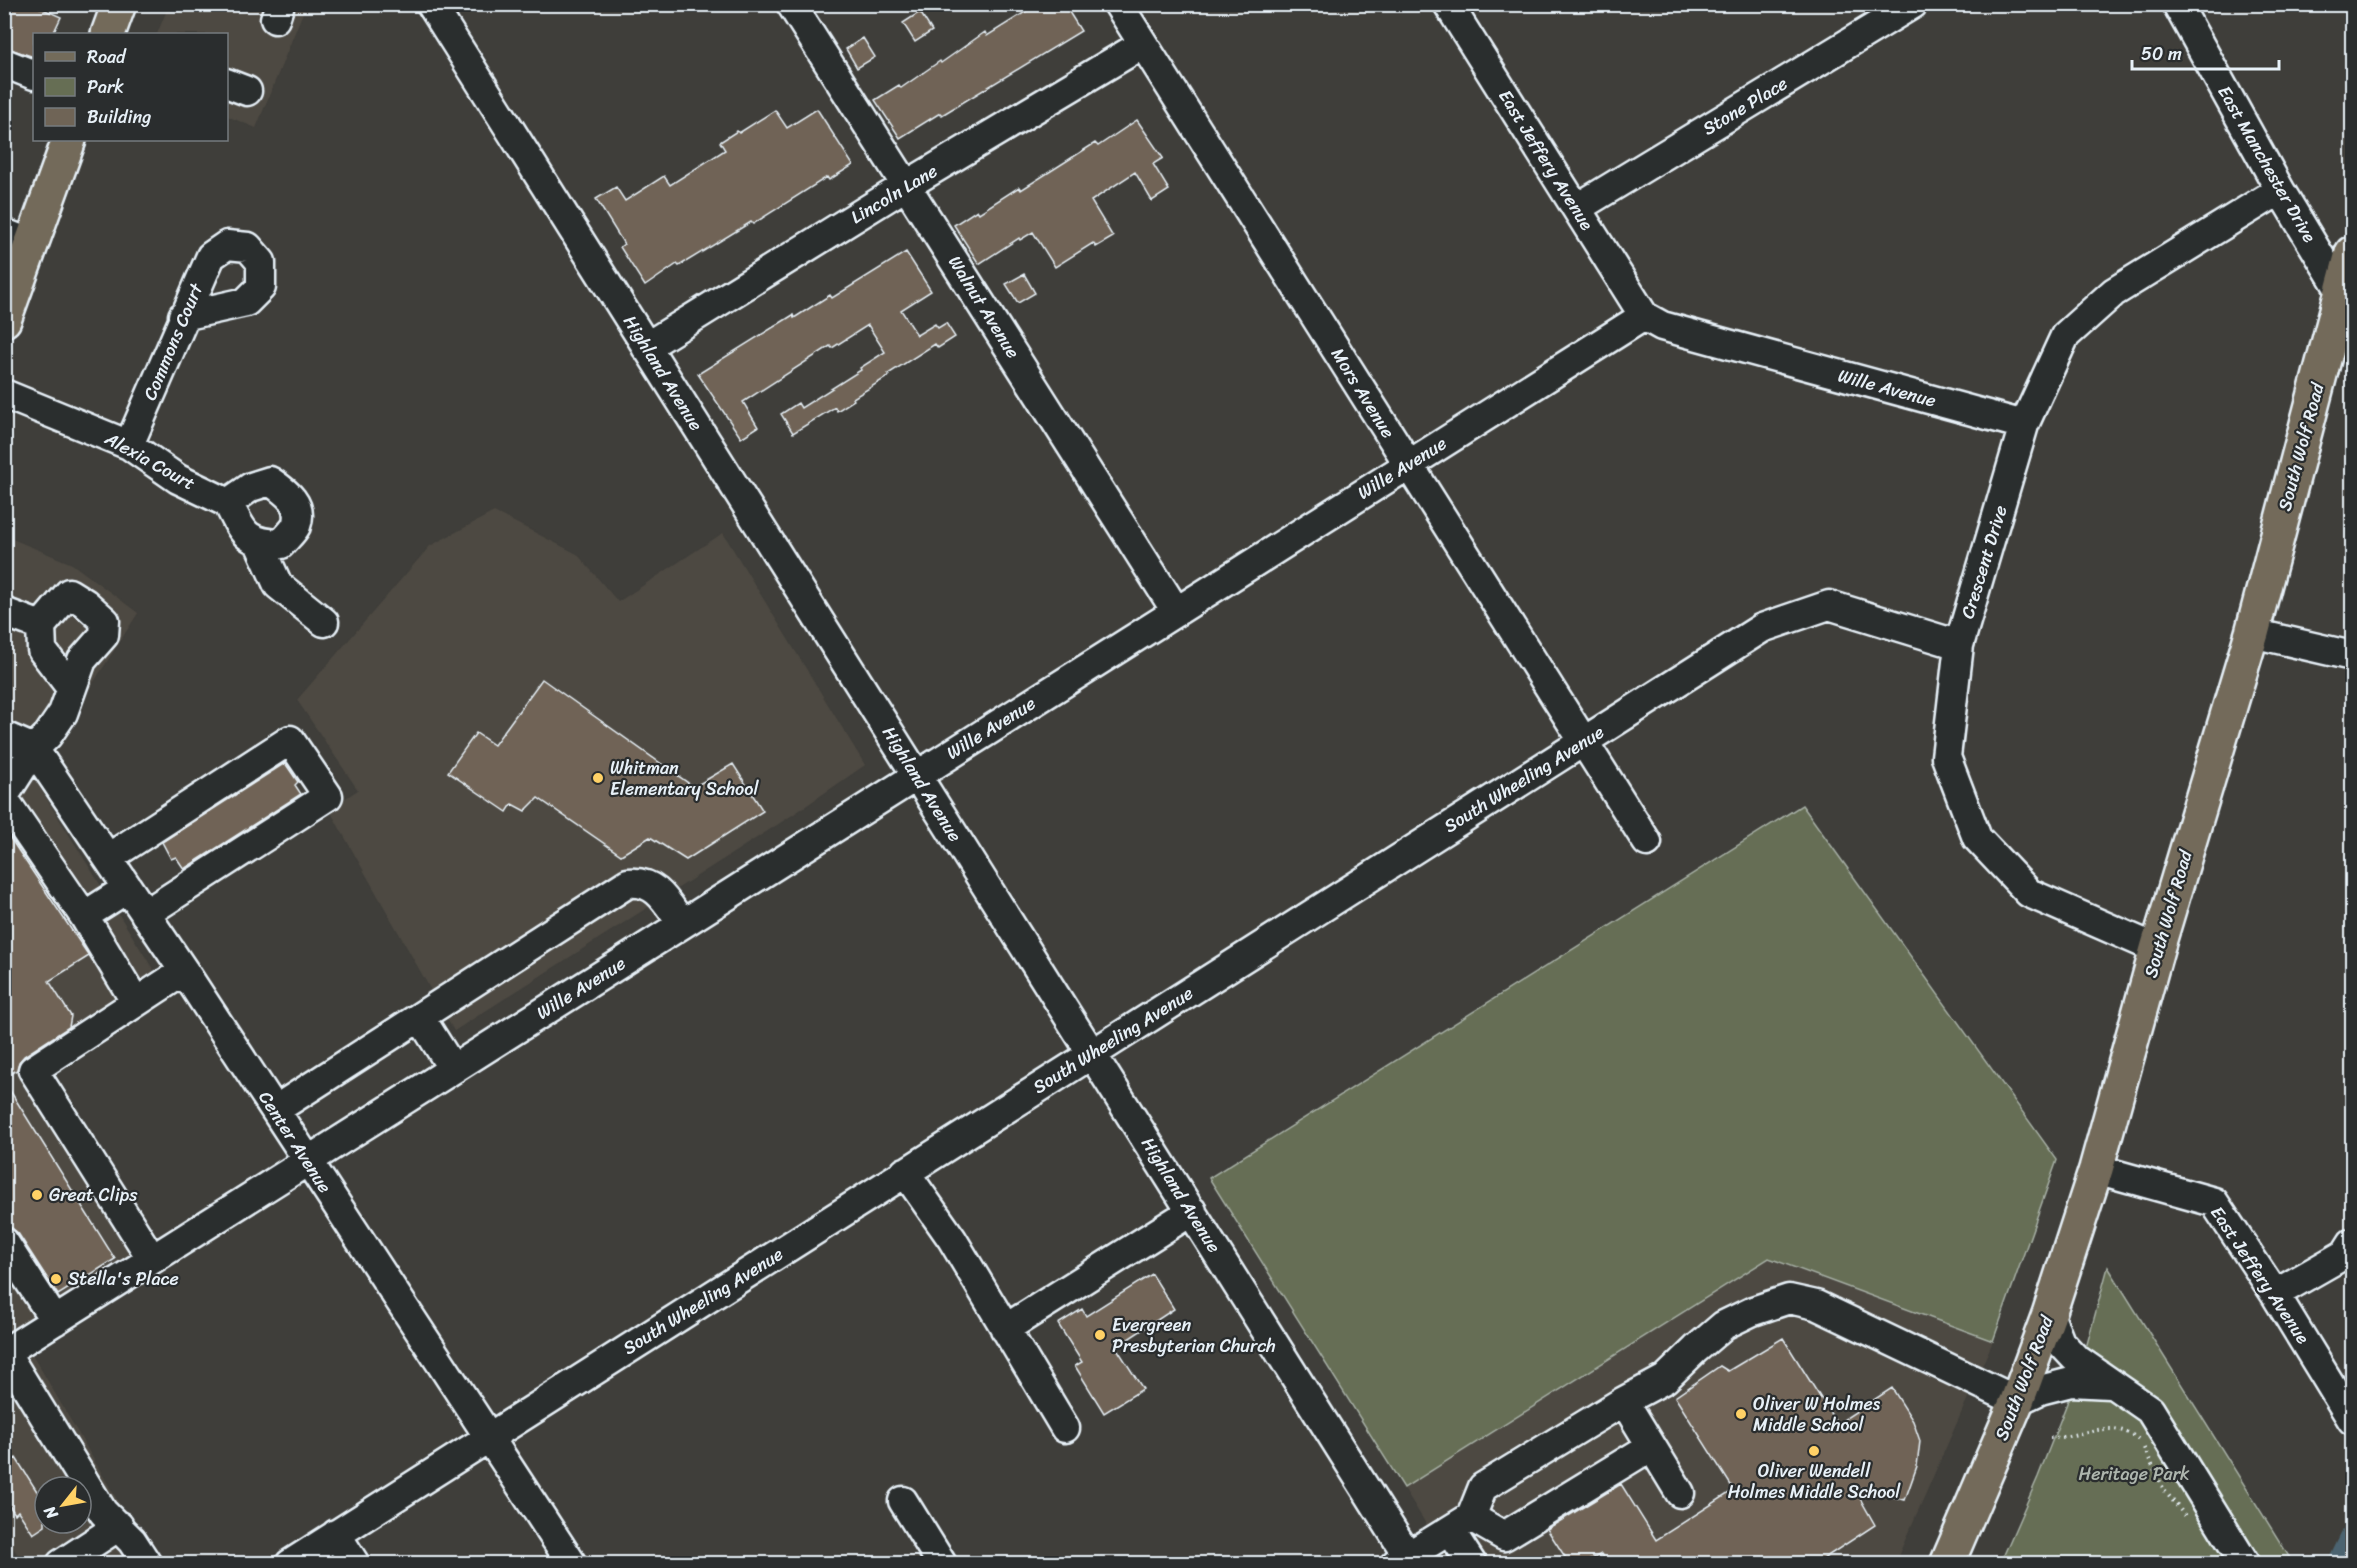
<svg xmlns="http://www.w3.org/2000/svg" width="2357" height="1568" font-family="Sriracha,sans-serif">
<style>
.built{fill:#4d4942;fill-rule:evenodd}
.green{fill:#666e54;stroke:#a7b0a6;stroke-width:1.5}
.lines{fill:none;stroke-linecap:round;stroke-linejoin:round}
.canal{stroke:#4b646f;stroke-width:21}
.building{fill:#6f6456;stroke:#e8f1f8;stroke-width:1.5}
.minor-casing{stroke:#e8f1f8;stroke-width:33}
.major-casing{stroke:#e8f1f8;stroke-width:38}
.path{stroke:#e8f1f8;stroke-width:4;stroke-dasharray:1.5 4.5;stroke-linecap:butt}
.minor{stroke:#2a2d2e;stroke-width:28}
.major{stroke:#736b5a;stroke-width:33}
.poi-dot{fill:#ffd166;stroke:#2a2d2e;stroke-width:2}
.labels{text-anchor:middle;stroke-width:4.5;stroke-linejoin:round;paint-order:stroke}
.street-label{font-size:18px;fill:#e8f1f8;stroke:#2a2d2e}
.poi-label{font-size:18px;fill:#e8f1f8;stroke:#2a2d2e;text-anchor:start}
.park-label{font-size:18px;fill:#aeb6ae;stroke:#2a2d2e}
</style>
<rect width="100%" height="100%" fill="#3f3e3a"/>
<filter id="ink" filterUnits="userSpaceOnUse"><feTurbulence type="fractalNoise" baseFrequency=".0167" numOctaves="2"/><feDisplacementMap in="SourceGraphic" scale="12" xChannelSelector="R" yChannelSelector="G"/><feConvolveMatrix kernelMatrix="1 2 1 2 8 2 1 2 1" color-interpolation-filters="sRGB"/></filter>
<g filter="url(#ink)">
<path class="built" d="M169 5H306L256 128 227 116 226 34H157Z
M494 512 577 554 618 602 723 533 865 765 794 814 454 1031 329 809 358 790 297 700 430 546Z
M5 536 72 564 138 613 33 777 161 982 27 1070 139 1250 50 1305 5 1234 4 644 8 636 5 635Z
M4 1255 56 1337 32 1354 154 1563H23L5 1535ZM45 1487H81V1523H45Z
M1769 1258 1993 1341 1895 1563H1450L1404 1488Z"/>
<path class="green" d="M1802 805 2057 1160 1993 1341 1769 1258 1404 1488 1209 1178Z
M2108 1267 2293 1563 2000 1564 2038 1477 2080 1370Z"/>
<g class="lines">
<path class="canal" d="M2338 1564 2352 1535"/>
</g>
<path class="building" d="M4 4H32L61 17 53 34H34V57L4 47Z
M1038 4H1064L1081 31 942 115 940 113 900 138 875 100 899 85 901 88 940 61 941 63 985 32 987 36Z
M920 12 932 31 915 42 903 23Z
M863 38 875 57 857 68 846 49Z
M817 109 853 165 829 180 827 177 753 224 751 222 679 266 677 264 645 286 620 247 624 244 596 199 616 187 625 201 664 176 670 185 725 150 720 142 737 131 739 133 775 110 787 128Z
M1137 120 1163 158 1153 164 1169 190 1152 201 1135 172 1091 201 1113 237 1096 247 1093 243 1055 267 1033 232 1020 240 1019 238 979 264 954 225 977 210 979 213 1019 187 1021 190 1095 143 1098 146Z
M906 252 931 291 901 310 917 335 935 324 938 328 946 323 955 337 938 348 935 344 888 374 889 376 853 398 854 400 837 411 835 407 793 433 781 414 798 403 801 408 861 370 860 368 885 352 868 325 832 348 830 346 743 402 758 427 741 438 698 374 793 315 794 318 830 295 832 298Z
M1024 274 1035 293 1018 303 1006 284Z
M542 679 694 787 733 764 763 811 686 860 650 837 621 855 538 798 525 811 512 804 507 812 448 772 476 733 494 745Z
M285 763 298 782 295 785 301 794 184 869 176 857 171 859 162 842Z
M4 829 89 956 49 981 71 1016 69 1027 24 1056 19 1062 17 1070 4 1077Z
M4 1081 115 1259 58 1295 18 1233 4 1222Z
M1152 1274 1174 1309 1116 1347 1143 1389 1104 1413 1075 1366 1082 1362 1058 1324 1082 1309 1086 1316Z
M1783 1338 1837 1424 1892 1388 1913 1421 1920 1441 1917 1466 1905 1500 1853 1486 1875 1525 1817 1563H1607L1601 1554 1585 1563H1569L1547 1529 1621 1484 1656 1540 1734 1490 1675 1397 1720 1366 1728 1371Z
M16 1458 43 1501 39 1503 45 1512V1526L33 1534 18 1511 15 1514 4 1498V1465Z"/>
<g class="lines">
<defs>
<path id="minor" d="M431 4 1413 1564
M791 4 1176 611
M1118 4 1647 842
M1448 4 1644 316 1662 326 2024 425
M2177 4 2280 190 2341 291
M275 19 280 4
M4 63 34 75
M226 83 247 91
M1577 208 1913 4
M4 233 32 244
M646 347 907 185 1143 44
M4 394 129 445 178 479 228 503
M129 445 211 256 227 245 248 247 261 262V287L246 302 183 316
M270 481C286 492 304 504 296 526 293 532 285 539 281 544 245 543 243 533 228 503L251 487Z
M259 543 278 585 324 622
M4 612 41 626
M2252 633 2352 656
M4 736 34 749 184 971 572 1564
M4 796 34 749 48 735 63 713 82 660 104 635 105 621 85 603 69 593 41 626 42 650 71 688
M4 799 84 916 135 1001
M108 858 290 740 328 796 145 914
M84 916 128 888
M2157 949 2029 893 1977 838 1946 757 1959 645 2024 425 2065 336 2114 292 2280 190
M420 1017 453 1069
M275 1110 628 883C657 880 667 903 682 924
M2096 1169 2214 1202 2275 1294 2352 1420
M905 1172 952 1239 1065 1428
M4 1242 55 1321
M152 1259 33 1070 184 971
M2275 1294 2345 1254 2352 1243
M2049 1314 2060 1342 2075 1358 2150 1410 2245 1564
M1005 1329 1192 1211
M5 1352 103 1512 132 1541 147 1564
M4 1353 1644 316
M1624 1401 1680 1493
M903 1501 942 1564
M1471 1517 1504 1536 1650 1447
M1450 1530 1472 1564
M336 1534 355 1564
M61 1564 119 1526
M290 1564 1762 628 1829 605 1959 645
M1395 1564 1471 1517 1483 1487 1624 1401 1665 1379 1696 1349 1724 1325 1753 1311 1789 1299 1816 1305 2017 1401 2040 1390 2071 1382 2109 1384"/>
<path id="major" d="M108 34 119 4
M4 320 69 140
M1947 1564 2017 1401 2049 1314 2096 1169 2157 949 2252 633 2352 253"/>
</defs>
<use href="#minor" class="minor-casing"/>
<use href="#major" class="major-casing"/>
<path class="path" d="M2050 1438C2081 1438 2111 1417 2138 1439
M2144 1448 2164 1490 2187 1518"/>
<use href="#minor" class="minor"/>
<use href="#major" class="major"/>
</g>
</g>
<g class="poi-dot">
<circle cx="598" cy="778" r="6"/>
<circle cx="37" cy="1195" r="6"/>
<circle cx="56" cy="1279" r="6"/>
<circle cx="1100" cy="1335" r="6"/>
<circle cx="1741" cy="1414" r="6"/>
<circle cx="1814" cy="1451" r="6"/>
</g>
<g class="labels">
<g class="street-label">
<text transform="translate(1745 106) rotate(-31)" y="6">Stone Place</text>
<text transform="translate(1546 160) rotate(58)" y="6">East Jeffery Avenue</text>
<text transform="translate(2267 164) rotate(60)" y="6">East Manchester Drive</text>
<text transform="translate(894 194) rotate(-31)" y="6">Lincoln Lane</text>
<text transform="translate(984 307) rotate(58)" y="6">Walnut Avenue</text>
<text transform="translate(173 342) rotate(-67)" y="6">Commons Court</text>
<text transform="translate(663 373) rotate(58)" y="6">Highland Avenue</text>
<text transform="translate(1887 388) rotate(15)" y="6">Wille Avenue</text>
<text transform="translate(1363 393) rotate(58)" y="6">Mors Avenue</text>
<text transform="translate(2301 447) rotate(-75)" y="6">South Wolf Road</text>
<text transform="translate(150 461) rotate(29)" y="6">Alexia Court</text>
<text transform="translate(1402 468) rotate(-32)" y="6">Wille Avenue</text>
<text transform="translate(1984 562) rotate(-73)" y="6">Crescent Drive</text>
<text transform="translate(991 728) rotate(-32)" y="6">Wille Avenue</text>
<text transform="translate(1524 779) rotate(-32)" y="6">South Wheeling Avenue</text>
<text transform="translate(922 784) rotate(58)" y="6">Highland Avenue</text>
<text transform="translate(2168 914) rotate(-74)" y="6">South Wolf Road</text>
<text transform="translate(581 988) rotate(-32)" y="6">Wille Avenue</text>
<text transform="translate(1113 1040) rotate(-32)" y="6">South Wheeling Avenue</text>
<text transform="translate(295 1142) rotate(57)" y="6">Center Avenue</text>
<text transform="translate(1181 1195) rotate(58)" y="6">Highland Avenue</text>
<text transform="translate(2260 1275) rotate(56)" y="6">East Jeffery Avenue</text>
<text transform="translate(703 1301) rotate(-32)" y="6">South Wheeling Avenue</text>
<text transform="translate(2024 1378) rotate(-69)" y="6">South Wolf Road</text>
</g>
<g class="poi-label">
<text x="610" y="774">Whitman<tspan x="610" dy="21">Elementary School</tspan></text>
<text x="49" y="1201">Great Clips</text>
<text x="68" y="1285">Stella's Place</text>
<text x="1112" y="1331">Evergreen<tspan x="1112" dy="21">Presbyterian Church</tspan></text>
<text x="1753" y="1410">Oliver W Holmes<tspan x="1753" dy="21">Middle School</tspan></text>
<text x="1814" y="1477" text-anchor="middle">Oliver Wendell<tspan x="1814" dy="21">Holmes Middle School</tspan></text>
</g>
<g class="park-label">
<text x="2134" y="1480">Heritage Park</text>
</g>
</g>
<rect width="2357" height="1568" fill="none" stroke="#2a2d2e" stroke-width="24"/>
<rect x="12" y="12" width="2333" height="1544" fill="none" stroke="#e8f1f8" stroke-width="2" filter="url(#ink)"/>
<rect x="33" y="33" width="195" height="108" fill="#2a2d2e" stroke="#767b7f" stroke-width="1.5"/>
<rect x="45" y="52" width="30" height="9" fill="#736b5a" stroke="#767b7f" stroke-width="1.5"/>
<text x="87" y="63" font-size="18" fill="#e8f1f8">Road</text>
<rect x="45" y="78" width="30" height="18" fill="#666e54" stroke="#767b7f" stroke-width="1.5"/>
<text x="87" y="93" font-size="18" fill="#e8f1f8">Park</text>
<rect x="45" y="108" width="30" height="18" fill="#6f6456" stroke="#767b7f" stroke-width="1.5"/>
<text x="87" y="123" font-size="18" fill="#e8f1f8">Building</text>
<g transform="translate(63 1505) rotate(239)"><circle r="28" fill="#2a2d2e" stroke="#767b7f" stroke-width="1.5"/>
<path d="M0-4.5L10 22L0 15L-10 22Z" fill="#ffd166"/>
<text y="-9" font-size="16" font-weight="bold" text-anchor="middle" fill="#e8f1f8">N</text>
</g>
<path d="M2132 60v9h147v-9" fill="none" stroke="#e8f1f8" stroke-width="3"/>
<text x="2141" y="60" font-size="18" fill="#e8f1f8" stroke="#2a2d2e" stroke-width="4.5" paint-order="stroke">50 m</text>
</svg>
